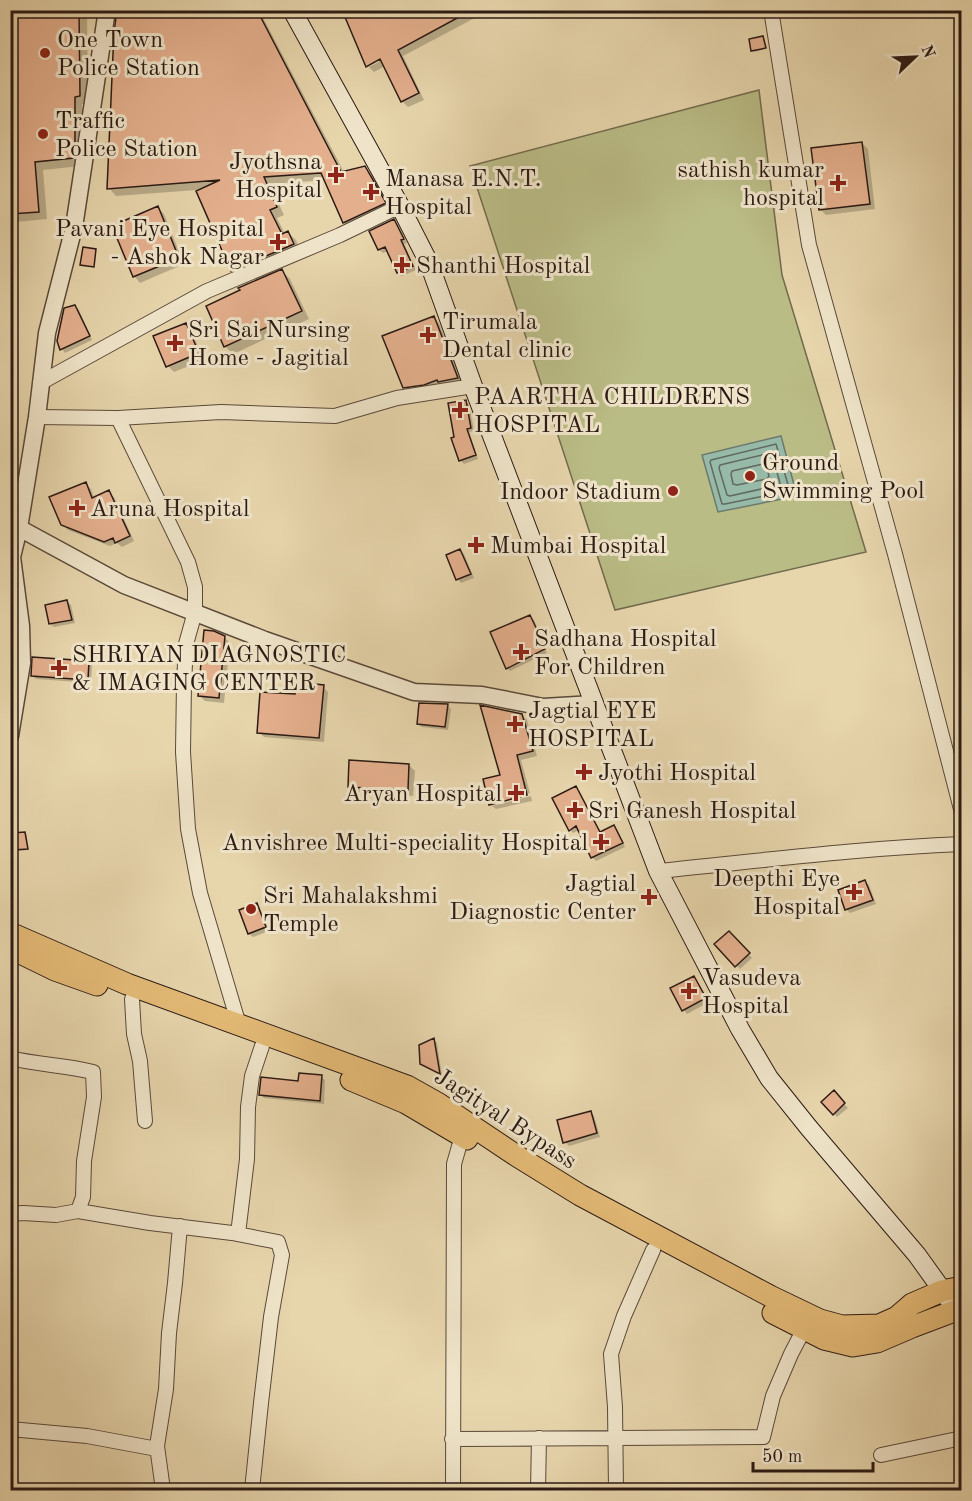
<svg xmlns="http://www.w3.org/2000/svg" width="972" height="1501" font-family="'Old Standard TT',serif">
<style>
.green{fill:#babc86;stroke:#726b4d;stroke-width:1.5}
.water{fill:#97b9a8;stroke:#6c796d;stroke-width:1.5}
.shadow{fill:#0003}
.lines{fill:none;stroke-linecap:round;stroke-linejoin:round}
.shore{stroke:#616a5e;stroke-width:1.5}
.building{fill:#e4af8d;stroke:#2b1a14;stroke-width:1.5}
.minor-casing{stroke:#5a493a;stroke-width:16}
.tertiary-casing{stroke:#5a493a;stroke-width:19}
.secondary-casing{stroke:#2b1a14;stroke-width:20}
.primary-casing{stroke:#2b1a14;stroke-width:23}
.minor{stroke:#efe4c9;stroke-width:14}
.tertiary{stroke:#efe4c9;stroke-width:16}
.secondary{stroke:#efe4c9;stroke-width:18}
.primary{stroke:#e4ba76;stroke-width:21}
.poi-dot{fill:#8f2418;stroke:#efe4c9;stroke-width:2}
.labels{text-anchor:middle;stroke-width:6;stroke-linejoin:round;paint-order:stroke}
.poi-label{font-size:24px;fill:#2b1a14;stroke:#efe4c9;text-anchor:start}
.street-label{font-size:24px;fill:#2b1a14;stroke:#efe4c9}
</style>
<rect width="100%" height="100%" fill="#e7d5ac"/>
<filter id="stains"><feTurbulence type="fractalNoise" baseFrequency=".00333" numOctaves="4"/><feColorMatrix values="0 0 0 0 .2 0 0 0 0 .09 0 0 0 0 .02 0 0 0 .5 -.17"/></filter>
<radialGradient id="worn" r=".72"><stop offset=".6" stop-color="#630" stop-opacity="0"/><stop offset="1" stop-color="#630" stop-opacity=".3"/></radialGradient>
<path class="green" d="M759 90 782 275 866 552 615 610 470 166Z"/>
<path class="water" d="M781 436 797 496 718 512 702 455Z"/>
<path class="shadow" d="M19 10H87L88 104H82L81 166 43 170 47 219 15 222 10 217V12Z
M259 10 344 172 365 168 373 176 392 211 352 230 344 223 326 180 270 184 284 215 277 218 285 234 288 233 296 240 301 252 240 278 232 270 197 190 116 196 109 188 119 11Z
M344 10H490L403 56 424 100 408 107 402 101 385 66 374 72 369 67 388 57 386 54 368 64 367 66Z
M763 38 766 49 754 52 751 40Z
M862 143 868 149 875 209 826 215 820 209Z
M158 208 164 214 184 264 140 283 135 277 114 227Z
M394 221 397 224 407 243 404 244 416 270 402 276 398 273 388 251 383 253 379 250 371 232Z
M282 271 290 279 309 319 233 354 225 346Z
M75 306 79 310 92 340 65 353 62 349Z
M433 317 439 323 463 384 410 393 404 387Z
M185 324 191 330 204 360 174 372 168 366Z
M466 401 469 405 474 431 469 432 478 459 464 464 460 460 456 438Z
M85 484 91 489 94 498 108 492 114 497 134 541 122 547 117 543 110 546 68 530 62 524Z
M460 551 464 554 474 578 461 583 458 579Z
M67 602 71 605 75 623 54 627 50 624Z
M530 616 534 620 541 636 539 637 547 653 510 671 507 668Z
M224 637 230 643 224 703 205 701 199 695Z
M89 662 92 666 91 683 36 679 32 675Z
M323 687 328 692 324 742 264 737 259 732 296 696Z
M447 705 451 709 448 730 422 727 418 724Z
M521 715 527 720 537 756 521 760 530 793 492 803V806L491 804 502 776Z
M409 765 415 771 413 796 355 792 349 786Z
M575 788 579 791 601 833 614 827 617 830 625 847 596 861 592 857 580 830 573 833 570 830Z
M531 796 532 801 496 809 492 806Z
M25 833 26 835 28 850 16 851 14 850Z
M865 882 869 885 876 904 850 913 847 910 840 891Z
M257 905 260 909 269 931 253 937 249 934Z
M729 933 752 958 740 969 716 944Z
M694 978 697 981 709 1002 687 1014 684 1010Z
M434 1040 437 1043 442 1076 426 1067 422 1063Z
M321 1076 325 1080 324 1104 264 1098 260 1094Z
M834 1092 848 1108 837 1117 823 1102Z
M590 1113 594 1116 600 1137 569 1146 565 1142Z"/>
<g class="lines">
<path class="shore" d="M776 444 789 488 788 491 725 504H722L710 462 711 460Z
M770 453 772 455 780 483 779 485 730 496 727 495 719 468 720 465Z
M763 464 766 465 769 476 767 479 737 485 733 484 731 474 732 471Z"/>
</g>
<path class="building" d="M10 10H79L80 96 75 97V150L74 158 35 162 39 212 10 214Z
M117 10H257L341 172 365 166 386 203 343 223 321 173 264 177 277 207 270 210 282 234 288 231 294 244 231 271 196 191 220 180 107 189 114 32Z
M342 10H472L398 50 419 93 401 102 380 59 366 67Z
M763 36 766 48 751 51 749 39Z
M862 142 870 204 819 210 811 148Z
M158 206 179 258 133 277 112 226Z
M394 219 404 239 401 240 413 266 397 273 385 247 378 250 369 231Z
M83 247 96 249 94 267 80 265Z
M282 269 302 311 224 347 206 306 240 290 238 288Z
M75 305 90 336 60 350 57 341 64 308Z
M434 316 458 378 438 382 437 380 424 385 403 388 382 336Z
M186 323 199 353 166 367 153 336Z
M466 400 471 428 467 429 476 455 459 461 451 438 454 437 448 403Z
M86 482 92 498 109 490 130 536 115 543 113 538 104 542 61 525 49 497Z
M460 549 471 574 456 580 446 555Z
M67 600 72 620 49 624 45 605Z
M530 615 538 632 537 633 545 649 506 669 490 632Z
M204 630 214 631 225 636 219 698 198 696Z
M32 657 89 661 88 680 31 676Z
M296 682 324 685 319 738 257 733 260 692 295 694Z
M419 703 448 704 445 727 417 724Z
M480 705 522 714 533 751 517 755 527 795 489 805 483 779 500 775Z
M349 760 409 764 408 790 348 787Z
M576 786 600 832 614 825 623 843 591 858 576 826 569 831 552 798Z
M25 832 28 849 13 850 11 833Z
M865 880 873 900 845 910 838 890Z
M257 903 266 927 248 934 239 910Z
M729 931 750 953 735 967 714 944Z
M694 976 706 998 682 1011 670 988Z
M434 1038 440 1074 420 1064 419 1045Z
M299 1073 322 1075 320 1101 259 1095 261 1077 298 1081Z
M834 1090 845 1103 833 1115 821 1102Z
M591 1111 597 1133 563 1143 557 1120Z"/>
<g class="lines">
<defs>
<path id="minor" d="M771 10 809 245 895 554 962 813
M40 383 207 291 340 235 400 206
M37 417 118 418 221 412 335 416 397 398 473 386
M118 418 188 562 195 587V612L186 644 184 683 183 752 188 829 200 893 239 1025
M658 871C759 861 860 848 962 844
M132 999 134 1034 140 1061 145 1121
M10 1058C38 1065 66 1065 93 1072L94 1097 84 1161 83 1197 78 1211 56 1215 23 1213 10 1214
M78 1211 150 1223 232 1233 278 1242 282 1255 271 1317 261 1403 252 1490
M238 1234 247 1159 248 1107 252 1076 262 1046
M10 1429 87 1436 157 1449
M452 1439 763 1437 773 1396 791 1354 804 1329
M881 1455 962 1438
M163 1490 157 1446 166 1389 169 1333 175 1283 180 1226
M453 1490 454 1164 462 1136
M538 1490 539 1438
M616 1490 615 1407 611 1354 624 1316 653 1250"/>
<path id="tertiary" d="M14 520 19 528 124 585 265 640 414 692 482 695 543 707 593 704
M10 736 22 663 21 626 12 557 19 528 37 417 47 333 74 227 107 10"/>
<path id="secondary" d="M292 10 400 206 429 263 473 386 658 871 740 1029 769 1078 809 1128 917 1255 950 1301"/>
<path id="primary" d="M10 933 127 984 407 1086 439 1104 517 1156 580 1195 770 1296 820 1320 842 1326 879 1325 897 1317 912 1304 942 1291 962 1287
M10 948 55 970 97 985
M351 1080 406 1103 467 1139
M773 1313 824 1339 853 1346 877 1342 912 1327 957 1310 962 1306"/>
</defs>
<use href="#minor" class="minor-casing"/>
<use href="#tertiary" class="tertiary-casing"/>
<use href="#secondary" class="secondary-casing"/>
<use href="#primary" class="primary-casing"/>
<use href="#minor" class="minor"/>
<use href="#tertiary" class="tertiary"/>
<use href="#secondary" class="secondary"/>
<use href="#primary" class="primary"/>
</g>
<g class="poi-dot">
<circle cx="45" cy="53" r="6"/>
<circle cx="43" cy="134" r="6"/>
<path d="M333 166h6v6h6v6h-6v6h-6v-6h-6v-6h6z"/>
<path d="M835 174h6v6h6v6h-6v6h-6v-6h-6v-6h6z"/>
<path d="M368 183h6v6h6v6h-6v6h-6v-6h-6v-6h6z"/>
<path d="M275 233h6v6h6v6h-6v6h-6v-6h-6v-6h6z"/>
<path d="M399 256h6v6h6v6h-6v6h-6v-6h-6v-6h6z"/>
<path d="M425 326h6v6h6v6h-6v6h-6v-6h-6v-6h6z"/>
<path d="M172 334h6v6h6v6h-6v6h-6v-6h-6v-6h6z"/>
<path d="M457 401h6v6h6v6h-6v6h-6v-6h-6v-6h6z"/>
<circle cx="750" cy="476" r="6"/>
<circle cx="673" cy="491" r="6"/>
<path d="M74 499h6v6h6v6h-6v6h-6v-6h-6v-6h6z"/>
<path d="M473 536h6v6h6v6h-6v6h-6v-6h-6v-6h6z"/>
<path d="M518 643h6v6h6v6h-6v6h-6v-6h-6v-6h6z"/>
<path d="M56 659h6v6h6v6h-6v6h-6v-6h-6v-6h6z"/>
<path d="M512 715h6v6h6v6h-6v6h-6v-6h-6v-6h6z"/>
<path d="M581 763h6v6h6v6h-6v6h-6v-6h-6v-6h6z"/>
<path d="M513 784h6v6h6v6h-6v6h-6v-6h-6v-6h6z"/>
<path d="M572 801h6v6h6v6h-6v6h-6v-6h-6v-6h6z"/>
<path d="M598 833h6v6h6v6h-6v6h-6v-6h-6v-6h6z"/>
<path d="M851 883h6v6h6v6h-6v6h-6v-6h-6v-6h6z"/>
<path d="M646 888h6v6h6v6h-6v6h-6v-6h-6v-6h6z"/>
<circle cx="251" cy="909" r="6"/>
<path d="M686 982h6v6h6v6h-6v6h-6v-6h-6v-6h6z"/>
</g>
<g class="labels">
<g class="poi-label">
<text x="57" y="47">One Town<tspan x="57" dy="28">Police Station</tspan></text>
<text x="55" y="128">Traffic<tspan x="55" dy="28">Police Station</tspan></text>
<text x="322" y="169" text-anchor="end">Jyothsna<tspan x="322" dy="28">Hospital</tspan></text>
<text x="824" y="177" text-anchor="end">sathish kumar<tspan x="824" dy="28">hospital</tspan></text>
<text x="385" y="186">Manasa E.N.T.<tspan x="385" dy="28">Hospital</tspan></text>
<text x="264" y="236" text-anchor="end">Pavani Eye Hospital<tspan x="264" dy="28">- Ashok Nagar</tspan></text>
<text x="416" y="273">Shanthi Hospital</text>
<text x="442" y="329">Tirumala<tspan x="442" dy="28">Dental clinic</tspan></text>
<text x="188" y="337">Sri Sai Nursing<tspan x="188" dy="28">Home - Jagitial</tspan></text>
<text x="474" y="404">PAARTHA CHILDRENS<tspan x="474" dy="28">HOSPITAL</tspan></text>
<text x="762" y="470">Ground<tspan x="762" dy="28">Swimming Pool</tspan></text>
<text x="661" y="499" text-anchor="end">Indoor Stadium</text>
<text x="90" y="516">Aruna Hospital</text>
<text x="490" y="553">Mumbai Hospital</text>
<text x="534" y="646">Sadhana Hospital<tspan x="534" dy="28">For Children</tspan></text>
<text x="72" y="662">SHRIYAN DIAGNOSTIC<tspan x="72" dy="28">&amp; IMAGING CENTER</tspan></text>
<text x="528" y="718">Jagtial EYE<tspan x="528" dy="28">HOSPITAL</tspan></text>
<text x="598" y="780">Jyothi Hospital</text>
<text x="502" y="801" text-anchor="end">Aryan Hospital</text>
<text x="588" y="818">Sri Ganesh Hospital</text>
<text x="588" y="850" text-anchor="end">Anvishree Multi-speciality Hospital</text>
<text x="840" y="886" text-anchor="end">Deepthi Eye<tspan x="840" dy="28">Hospital</tspan></text>
<text x="636" y="891" text-anchor="end">Jagtial<tspan x="636" dy="28">Diagnostic Center</tspan></text>
<text x="263" y="903">Sri Mahalakshmi<tspan x="263" dy="28">Temple</tspan></text>
<text x="702" y="985">Vasudeva<tspan x="702" dy="28">Hospital</tspan></text>
</g>
<g class="street-label">
<text transform="translate(506 1118) rotate(33)" y="8">Jagityal Bypass</text>
</g>
</g>
<rect width="972" height="1501" fill="none" stroke="#e7d5ac" stroke-width="36"/>
<rect x="12" y="12" width="948" height="1477" fill="none" stroke="#2b1a14" stroke-width="3"/>
<rect x="18" y="18" width="936" height="1465" fill="none" stroke="#2b1a14" stroke-width="1.5"/>
<g transform="translate(915 57) rotate(67)" stroke="#efe4c9" stroke-width="4.5" paint-order="stroke">
<path d="M0-4.5L10 22L0 15L-10 22Z" fill="#2b1a14"/>
<text y="-9" font-size="16" font-weight="bold" text-anchor="middle" fill="#2b1a14">N</text>
</g>
<path d="M753 1462v9h120v-9" fill="none" stroke="#2b1a14" stroke-width="3"/>
<text x="762" y="1462" font-size="18" fill="#2b1a14" stroke="#efe4c9" stroke-width="4.5" paint-order="stroke">50 m</text>
<rect width="100%" height="100%" filter="url(#stains)"/>
<rect width="100%" height="100%" fill="url(#worn)"/>
</svg>
